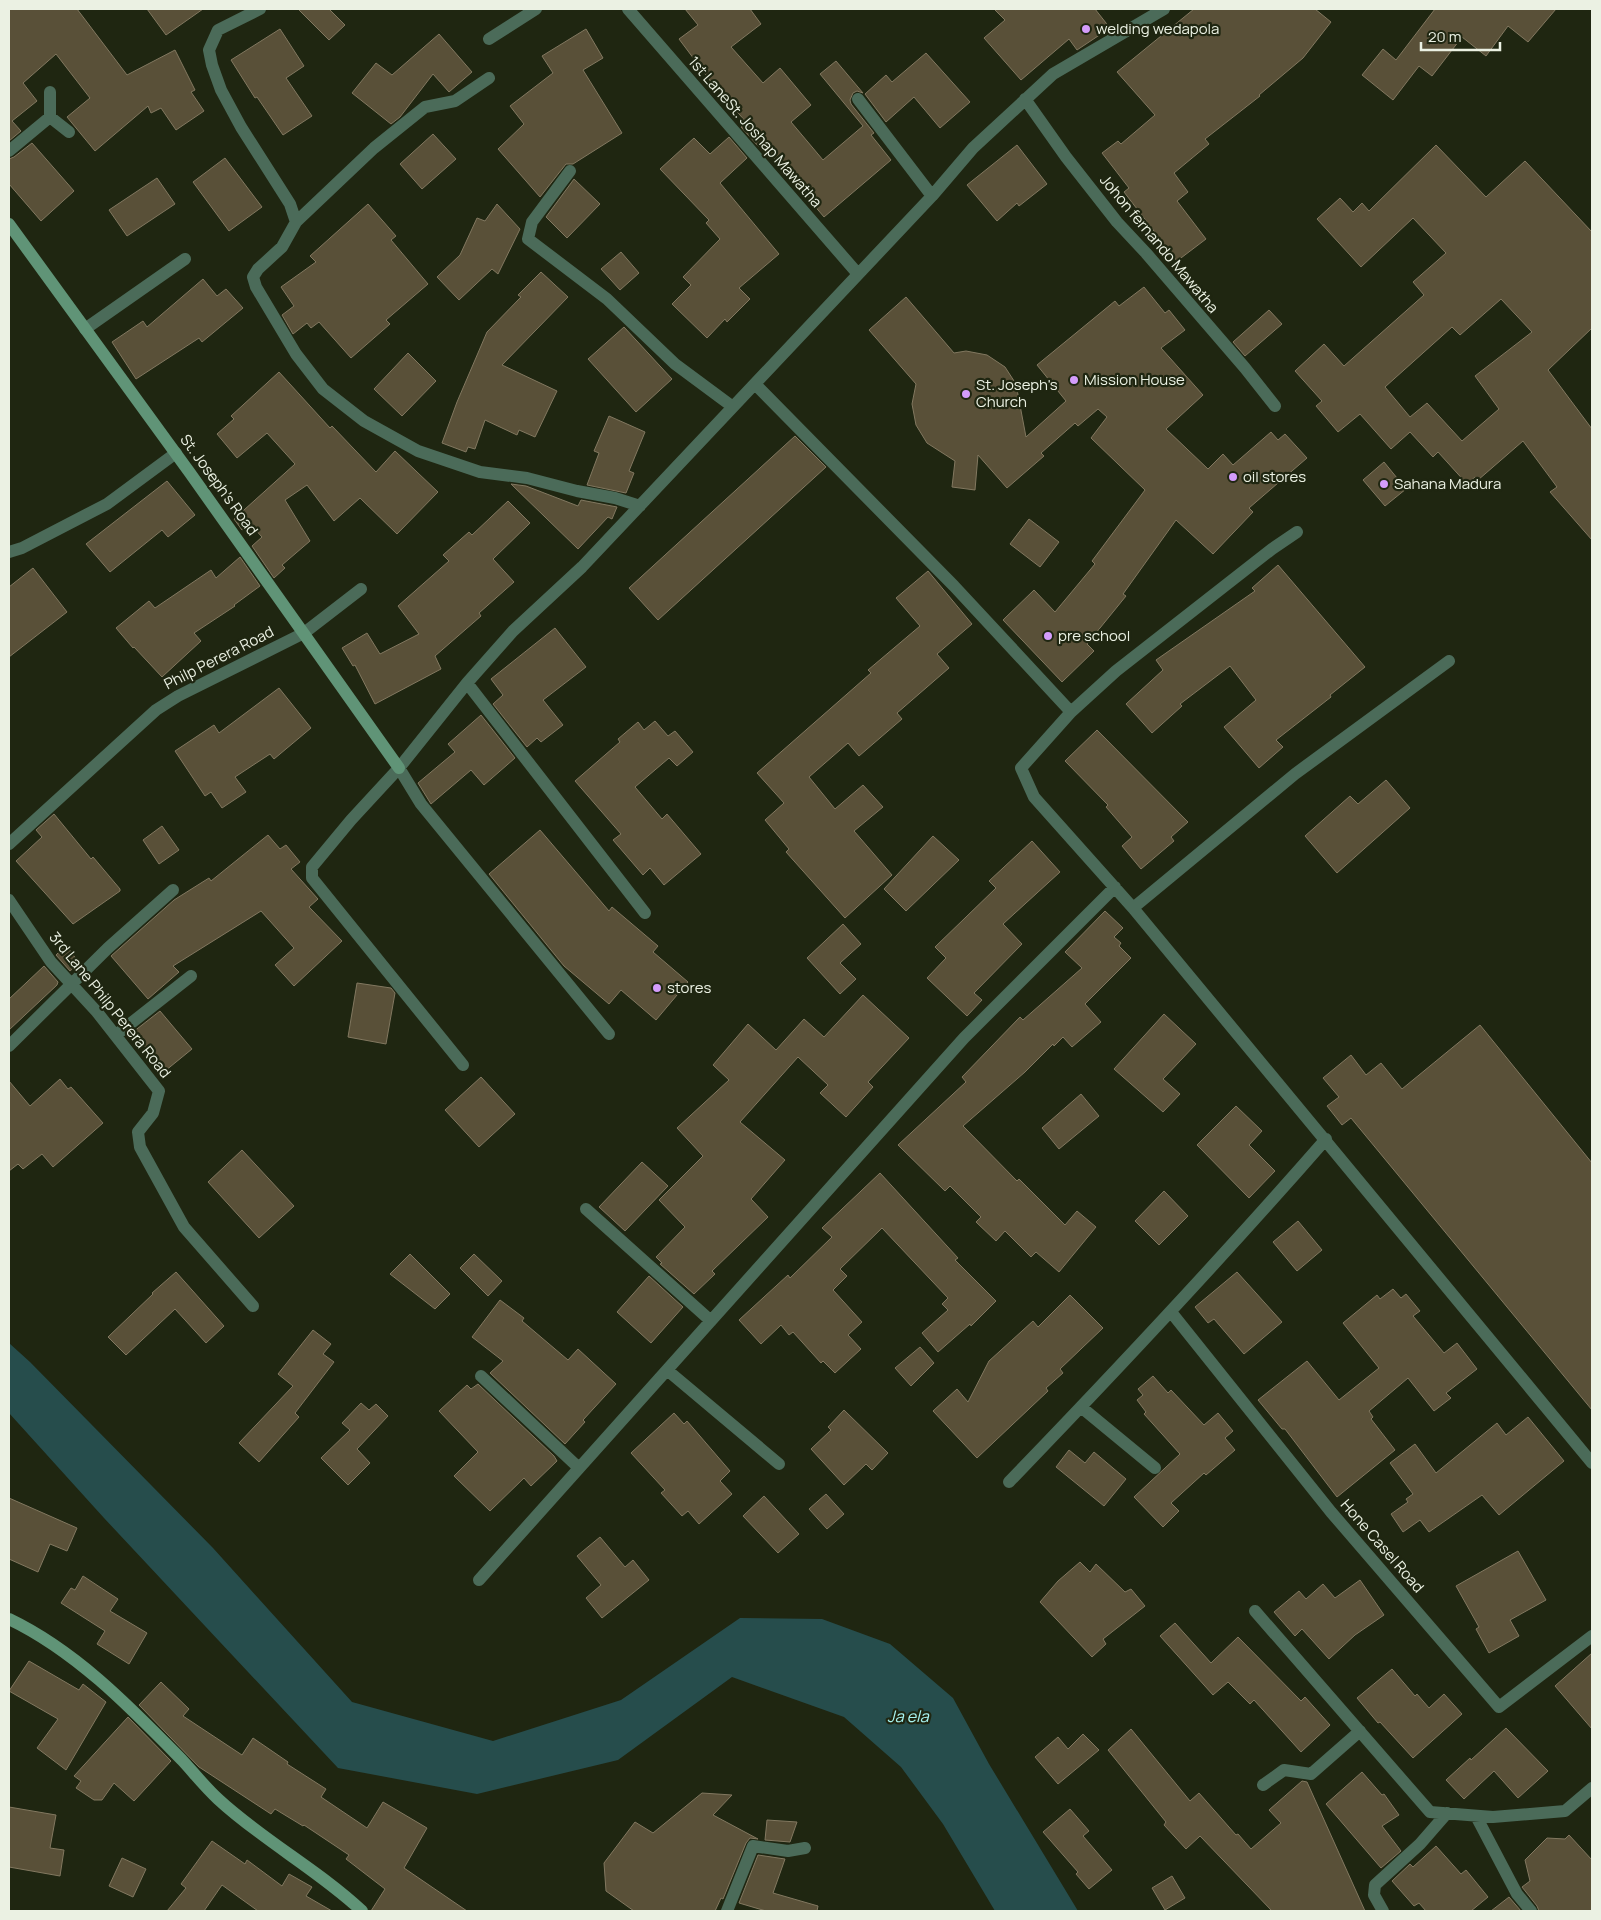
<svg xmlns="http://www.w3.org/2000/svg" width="1601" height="1920" font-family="Manrope,sans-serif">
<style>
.water{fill:#264d4c}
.building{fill:#595038;stroke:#827860;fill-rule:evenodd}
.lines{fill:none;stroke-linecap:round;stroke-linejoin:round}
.street{stroke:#4b6b59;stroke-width:12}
.secondary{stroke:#609477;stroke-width:12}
.poi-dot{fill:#d49cfb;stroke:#1f2611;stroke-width:2}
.labels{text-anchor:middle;stroke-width:4.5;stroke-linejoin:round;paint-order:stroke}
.poi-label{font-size:15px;fill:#ebf1e3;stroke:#1f2611;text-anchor:start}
.street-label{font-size:15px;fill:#ebf1e3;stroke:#1f2611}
.water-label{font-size:16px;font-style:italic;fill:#a8f4f1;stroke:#1f2611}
</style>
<rect width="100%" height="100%" fill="#1f2611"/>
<path class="water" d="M9 1343 30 1362 213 1548 352 1702 493 1741 621 1700 740 1618 822 1619 890 1644 953 1698 989 1764 1078 1911H995L943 1824 901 1767 844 1717 732 1677 618 1760 477 1794 338 1768 104 1518 9 1413Z"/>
<path class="building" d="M9 9H77L127 75 175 50 195 90 191 92 204 111 176 130 161 108 151 113 148 106 95 151 67 117 90 98 56 54 23 83 37 101 12 121 21 131 9 141Z
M147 9H203L166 35Z
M298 9H329L345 25 329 40Z
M685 9H750L761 24 731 47 763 83 780 68 811 105 791 122 823 160 863 126 820 74 836 61 863 93 857 91 853 93 850 100 851 104 874 133 871 135 891 160 824 217 762 144 759 147 741 127 746 122 712 83 679 39 698 25Z
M994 9H1095L1110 28 1077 50 1069 39 1021 80 984 38 1005 20Z
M1194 9H1315L1331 22 1303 58 1259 95 1260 96 1205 139 1209 144 1174 173 1188 192 1177 201 1206 239 1177 261 1124 192 1129 188 1102 153 1118 141 1121 144 1155 115 1117 72Z
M1435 9H1556L1528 42 1508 26 1486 56 1462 37 1432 76 1419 66 1393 100 1362 75 1383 49 1396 60Z
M280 29 304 66 286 78 312 116 283 135 257 97 255 98 231 60Z
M586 29 603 58 583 70 622 133 573 164H566L540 197 498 149 524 124 510 106 553 73 542 56Z
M439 34 472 72 449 92 433 74 400 117 391 124 352 93 376 63 392 75Z
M926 53 970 102 940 128 914 97 886 122 865 94 886 75 892 82Z
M433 134 456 159 422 189 400 164Z
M729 137 747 158 720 183 779 254 739 288 750 299 727 322 725 319 707 338 672 304 691 285 683 277 720 239 706 223 709 220 660 169 694 138 710 154Z
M32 143 74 191 41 221 9 184V159L14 157Z
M1017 145 1047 184 1019 206 1017 203 997 221 967 185Z
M1436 145 1486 197 1525 161 1592 232V328L1548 370 1592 429V540L1550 492 1557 487 1523 441 1478 480 1475 477 1467 484 1438 452 1433 457 1410 432 1391 449 1360 414 1338 432 1316 406 1322 401 1295 371 1324 344 1344 366 1424 295 1413 282 1446 253 1413 218 1361 267 1317 219 1340 198 1353 212 1362 203 1369 211ZM1501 299 1532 332 1475 376 1499 409 1462 441 1427 403 1410 417 1385 387 1452 327 1460 335Z
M225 158 262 207 229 231 193 182Z
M157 178 175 204 127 236 109 210Z
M574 179 600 204 567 238 546 217Z
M368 204 396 236 391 240 428 284 386 320 390 324 351 358 319 322 311 328 307 323 293 334 282 315 294 306 281 287 316 262 310 256Z
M497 204 520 229 498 274 492 269 459 300 437 277 460 255 477 218 485 221Z
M621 252 639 273 620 290 601 269Z
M541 272 568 297 502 365 557 391 535 437 519 430 517 435 485 420 475 449 468 447 466 452 442 443 457 402 487 332 521 297 518 295Z
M203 279 217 296 226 289 243 308 202 342 199 338 136 379 112 342 143 321 147 327Z
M1144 287 1165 313 1169 310 1185 330 1161 348 1203 395 1166 429 1208 469 1223 454 1233 465 1271 432 1278 440 1285 434 1307 458 1249 508 1253 512 1213 554 1176 520 1123 594 1126 596 1087 644 1094 651 1062 682 1003 620 1034 590 1055 612 1095 564 1092 561 1145 490 1091 438 1107 417 1098 409 1078 426 1075 423 1041 453 1044 456 1007 488 978 455 975 490 952 487 955 461 927 443 916 425 912 404 916 384 869 330 906 297 954 353 966 351 987 355 1005 367 1016 384 1026 437 1066 401 1037 365 1115 301 1119 306Z
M1269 310 1282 324 1245 356 1233 342Z
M624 327 672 379 636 412 588 359Z
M408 353 436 381 402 416 374 389Z
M279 372 330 428 332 426 376 472 395 451 438 492 397 534 360 498 334 521 307 485 285 500 310 541 282 565 285 568 274 578 252 546 262 537 250 524 242 530 234 519 295 464 267 433 237 458 217 434 234 419 231 416Z
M609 416 645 432 629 471 634 473 626 493 587 485 599 453 594 451Z
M795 436 826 467 658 620 629 588Z
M1384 462 1406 489 1385 506 1363 480Z
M167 481 195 515 168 537 162 530 110 572 86 544Z
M511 484 526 486 578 506 581 500 617 507 612 519 608 517 578 549Z
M508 501 530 523 493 559 514 582 479 613 481 616 435 656 441 669 375 704 355 665 353 666 342 648 367 633 380 654 419 634 398 606 449 561 443 555 469 532 472 535Z
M1029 519 1059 542 1040 567 1010 544Z
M240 557 260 586 234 605 235 606 194 633 201 641 162 677 134 647 133 648 116 628 149 601 155 608 211 570 216 578Z
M1278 565 1365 667 1330 695 1331 697 1276 740 1283 747 1259 768 1224 727 1256 700 1230 666 1180 704 1182 706 1152 733 1126 704 1163 670 1156 660 1255 591 1252 588Z
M33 568 67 612 9 657V587Z
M928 571 972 624 937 654 949 668 897 713 902 719 859 756 848 743 809 777 835 809 863 785 883 807 854 831 892 875 845 918 786 852 789 849 765 820 784 803 757 773 871 673 868 670 920 626 896 598Z
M555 628 586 667 543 700 563 725 541 742 537 738 527 747 493 704 503 695 491 679Z
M279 688 311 728 274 759 270 754 235 777 246 792 222 808 211 792 205 796 175 751 214 725 219 733Z
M481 715 515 758 484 785 471 770 431 804 418 783 455 752 448 744Z
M655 721 668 736 675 731 693 752 677 766 669 758 635 787 662 819 667 814 701 854 664 885 650 868 643 875 613 840 621 834 575 781 620 742 618 739 638 722 644 730Z
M1097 730 1188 822 1171 837 1174 841 1141 869 1122 846 1132 837 1106 807 1108 805 1065 761Z
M1386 780 1410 808 1337 873 1305 836 1350 796 1358 804Z
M54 814 91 859 93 857 120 889V891L73 924 16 861 42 837 36 830Z
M162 826 179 850 159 864 143 840Z
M540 830 609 911 612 907 658 946 653 952 688 982 656 1020 621 990 609 1004 564 966 489 874Z
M268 835 280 849 286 845 300 862 291 869 318 899 309 907 342 941 294 986 275 965 294 948 261 911 173 966 179 972 148 999 111 956 174 900 209 878 211 881Z
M933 836 959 860 906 911 884 889Z
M1032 841 1060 872 1003 924 1022 944 974 993 982 1000 967 1016 927 978 946 958 935 947 996 888 989 881Z
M1105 911 1123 928 1114 937 1121 943 1119 946 1131 958 1085 1004 1101 1022 1072 1047 1063 1037 1054 1046 1053 1044 1025 1072 963 1126 1017 1181 1019 1179 1065 1225 1077 1211 1096 1227 1059 1272 1036 1252 1031 1257 1005 1231 996 1241 976 1222 981 1217 950 1186 945 1191 898 1145 966 1082 962 1077 1020 1017 1023 1020 1082 968 1065 952Z
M843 924 861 944 840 963 856 979 840 994 807 958Z
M66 945 79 963 70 971 56 955Z
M44 966 58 982 57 985 9 1030V999Z
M357 983 391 988 395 993 386 1044 348 1037Z
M863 995 909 1038 868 1082 873 1087 846 1117 820 1093 828 1085 798 1057 740 1122 785 1160 751 1199 768 1217 712 1271 715 1274 694 1294 660 1264 662 1263 656 1257 685 1227 659 1200 703 1156 677 1128 729 1080 713 1065 748 1024 776 1050 804 1019 824 1037Z
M160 1011 192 1049 165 1071 133 1032Z
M1164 1014 1196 1044 1163 1079 1180 1094 1163 1112 1114 1069Z
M1480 1025 1592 1163V1410L1351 1118 1342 1125 1327 1106 1339 1097 1323 1078 1351 1055 1366 1075 1381 1063 1402 1089Z
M481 1077 515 1114 479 1147 445 1110Z
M60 1079 68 1089 71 1087 103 1123 53 1167 42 1154 23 1169 18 1164 9 1171V1081L30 1106Z
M1081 1094 1099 1116 1059 1149 1042 1128Z
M1236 1106 1262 1131 1249 1145 1275 1171 1249 1198 1197 1145Z
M242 1150 294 1206 259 1238 208 1182Z
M642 1162 668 1186 625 1231 599 1207Z
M880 1173 958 1258 955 1260 996 1301 971 1326 970 1324 938 1352 922 1333 948 1310 942 1304 948 1298 882 1228 840 1269 847 1276 833 1290 862 1322 848 1335 861 1349 835 1373 823 1361 821 1363 793 1332 789 1335 781 1325 761 1344 739 1320 788 1275 790 1278 832 1237 822 1228Z
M1164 1191 1188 1216 1159 1245 1135 1221Z
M1298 1221 1322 1250 1297 1271 1273 1242Z
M410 1254 450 1294 435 1309 390 1274Z
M474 1254 502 1281 488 1296 460 1268Z
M176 1272 224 1326 206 1343 175 1309 126 1355 108 1337 153 1294 152 1293Z
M1237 1272 1282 1322 1244 1354 1214 1319 1208 1323 1195 1307Z
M649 1276 683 1307 651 1343 617 1312Z
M1393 1289 1401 1298 1406 1294 1420 1311 1413 1316 1444 1353 1457 1343 1477 1369 1446 1393 1451 1398 1434 1411 1408 1378 1369 1411 1373 1417 1371 1419 1395 1450 1337 1497 1285 1429H1282L1258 1400 1307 1361 1339 1400 1379 1368 1343 1323 1377 1295 1380 1299Z
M1070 1295 1103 1328 1060 1369 1063 1373 1046 1388 1048 1391 977 1458 933 1411 957 1389 968 1402 989 1361 1033 1321 1038 1327Z
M500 1300 524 1318 522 1321 568 1360 578 1349 616 1384 583 1420 585 1422 565 1444 490 1373 503 1361 472 1337Z
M313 1330 331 1344 323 1354 334 1362 295 1413 299 1417 259 1462 239 1443 293 1386 278 1374Z
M920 1347 934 1363 911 1386 895 1368Z
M1153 1376 1168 1393 1171 1390 1204 1425 1218 1413 1233 1431 1225 1438 1235 1450 1206 1475 1204 1473 1171 1503 1179 1511 1163 1527 1134 1497 1180 1454 1144 1414 1146 1412 1137 1400 1143 1395 1138 1389Z
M478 1384 554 1456 557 1461 531 1486 524 1478 490 1511 454 1476 478 1452 439 1411 467 1385 471 1389Z
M361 1403 369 1410 376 1404 388 1416 357 1449 370 1463 348 1485 321 1458 350 1430 342 1423Z
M844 1410 888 1453 872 1470 866 1464 844 1485 811 1449 831 1430 828 1427Z
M674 1413 684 1424 687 1421 730 1471 720 1481 732 1494 699 1524 688 1511 682 1516 661 1493 665 1490 631 1453Z
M1528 1417 1564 1461 1499 1515 1482 1495 1429 1532 1420 1520 1403 1532 1391 1514 1408 1502 1406 1499 1413 1494 1390 1463 1415 1444 1436 1473 1497 1423 1506 1435Z
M1069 1450 1085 1463 1094 1452 1126 1479 1104 1506 1056 1467Z
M826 1494 844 1514 827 1529 809 1509Z
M764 1496 799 1534 778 1553 743 1516Z
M9 1498 77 1528 67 1551 50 1544 38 1572 9 1559Z
M600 1537 625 1567 633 1560 649 1580 602 1618 586 1598 601 1585 577 1556Z
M1518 1551 1546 1600 1510 1620 1519 1636 1489 1653 1476 1629 1479 1627 1456 1586Z
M1080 1562 1090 1572 1096 1564 1125 1592 1131 1589 1145 1606 1103 1639 1106 1644 1092 1657 1040 1602 1058 1581Z
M83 1576 118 1599 110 1611 147 1633 129 1664 97 1644 105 1631 61 1603 71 1588 75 1590Z
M1360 1580 1384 1615 1355 1635 1329 1659 1302 1629 1295 1636 1274 1612 1299 1591 1306 1599 1323 1584 1335 1598Z
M1175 1623 1211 1663 1238 1637 1301 1701 1305 1697 1330 1725 1301 1752 1254 1700 1250 1704 1228 1682 1213 1695 1160 1636Z
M1592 1653V1729L1555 1686Z
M29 1661 79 1690 83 1684 106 1702 66 1770 37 1748 58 1719 9 1691Z
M1392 1669 1415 1696 1417 1694 1429 1708 1444 1694 1462 1714 1413 1758 1380 1722 1378 1723 1357 1698Z
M161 1682 189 1709 183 1716 242 1755 253 1738 288 1762 287 1764 326 1789 321 1797 367 1828 383 1802 427 1828 404 1868 467 1911H371L385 1889 346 1859 349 1855 304 1825 303 1826 275 1809 271 1814 199 1767 139 1705Z
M128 1717 171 1761 134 1801 114 1783 102 1800H94L76 1788 81 1781 74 1776Z
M1506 1728 1548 1771 1518 1798 1494 1771 1464 1799 1446 1780 1470 1758 1471 1760Z
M1131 1729 1190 1801 1199 1793 1236 1835 1238 1834 1251 1849 1281 1823 1269 1810 1302 1781 1307 1782 1365 1911H1272L1200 1836 1186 1849 1164 1825 1166 1822 1108 1750Z
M1083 1734 1099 1750 1058 1784 1035 1757 1058 1737 1068 1749Z
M1362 1772 1382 1795 1384 1794 1399 1815 1382 1826 1401 1851 1381 1868 1326 1804Z
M702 1793 732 1795 713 1815 758 1839 750 1838 746 1843 723 1899 721 1898 715 1911H634L606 1891 604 1863 635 1822 653 1833Z
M9 1807 56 1815 50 1848 64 1850 60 1876 9 1867Z
M1070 1809 1089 1831 1083 1836 1112 1870 1089 1889 1076 1874 1078 1872 1043 1832Z
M767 1820 797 1822 790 1842 765 1840Z
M1569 1835 1592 1860V1911H1539L1537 1906 1522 1887 1530 1881 1525 1860 1547 1838 1565 1839Z
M212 1841 245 1864 247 1860 282 1886 289 1874 312 1887 306 1896 332 1911H258L222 1885 204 1911H167L186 1888 181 1884Z
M1436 1846 1461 1874 1466 1870 1488 1897 1471 1911H1426L1419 1903 1414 1906 1392 1881 1410 1864 1413 1867Z
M758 1855 785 1859 773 1893 818 1906 817 1911H766L739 1903Z
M122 1858 146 1869 133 1897 109 1886Z
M1172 1876 1185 1898 1165 1910 1152 1888Z
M1509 1897 1521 1911H1491Z"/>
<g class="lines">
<path class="street" d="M260 9 218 30 209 50 212 65 221 90 241 127 290 204 296 222 282 247 258 269 253 277 256 287 296 354 323 389 364 421 418 451 480 472 527 478 577 491 615 498 640 506
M628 9 858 274
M489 39 536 9
M858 99 932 196
M1025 99 1066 157 1117 222 1146 253 1245 368 1275 406
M50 117 69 132
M9 151 50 117V92
M570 171 532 222 528 239 607 299 675 364 733 407
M296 222 374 148 425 107 455 101 489 78
M85 329 185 259
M755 384 954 586 1071 712
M1297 532 1272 549 1116 671 1071 712 1021 768 1034 797 1133 908 1592 1463
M9 552 22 548 107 504 176 453
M467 683 645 913
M399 768 421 804 609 1034
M9 844 156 710 178 696 304 633 361 589
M9 900 51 962 97 1012 159 1091 153 1113 138 1132 140 1147 184 1227 253 1306
M1133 908 1295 774 1449 661
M116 1035 191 976
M9 1046 108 948 173 890
M463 1065 312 878V867L351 820 399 768 467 683 513 631 582 567 932 196 973 148 1053 74 1164 9
M586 1209 711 1321
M1171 1312 1331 1512 1499 1707 1592 1636
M667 1370 779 1464
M481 1376 579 1468
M1081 1407 1155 1468
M1009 1482C1117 1370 1223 1257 1326 1139
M479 1580 964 1038 1115 887
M1255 1611 1430 1812 1493 1817 1565 1811 1592 1788
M1263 1785 1284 1770 1311 1774 1360 1731
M1476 1816 1517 1894 1531 1911
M727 1911 753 1846 788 1851 805 1848
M1383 1911 1374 1895 1375 1885 1420 1844 1447 1813"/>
<path class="secondary" d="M9 224 190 473 399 768
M9 1619C76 1651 130 1707 182 1760 194 1773 205 1787 218 1799 262 1840 317 1869 362 1911"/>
</g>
<g class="poi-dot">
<circle cx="1086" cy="29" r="5"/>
<circle cx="1074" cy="380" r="5"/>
<circle cx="966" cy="394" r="5"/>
<circle cx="1233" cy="477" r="5"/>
<circle cx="1384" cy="484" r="5"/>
<circle cx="1048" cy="636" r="5"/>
<circle cx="657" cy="988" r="5"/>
</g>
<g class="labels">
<g class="poi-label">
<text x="1096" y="34">welding wedapola</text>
<text x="1084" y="385">Mission House</text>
<text x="976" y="390">St. Joseph's<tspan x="976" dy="17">Church</tspan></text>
<text x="1243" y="482">oil stores</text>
<text x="1394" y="489">Sahana Madura</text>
<text x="1058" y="641">pre school</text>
<text x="667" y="993">stores</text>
</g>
<g class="street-label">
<text transform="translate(755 132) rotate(49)" y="5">1st LaneSt. Joshap Mawatha</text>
<text transform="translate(1159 244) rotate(50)" y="5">Johon fernando Mawatha</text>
<text transform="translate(219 485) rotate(54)" y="5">St. Joseph's Road</text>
<text transform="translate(219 658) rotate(-27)" y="5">Philp Perera Road</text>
<text transform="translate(110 1005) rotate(51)" y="5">3rd Lane Philp Perera Road</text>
<text transform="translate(1382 1546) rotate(49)" y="5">Hone Casel Road</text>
</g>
<g class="water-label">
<text x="908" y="1722">Ja ela</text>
</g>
</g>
<rect width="1601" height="1920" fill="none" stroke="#ebf1e3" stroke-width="20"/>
<path d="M1421 42v8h79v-8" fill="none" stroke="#ebf1e3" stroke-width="2.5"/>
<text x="1428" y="42" font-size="15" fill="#ebf1e3" stroke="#1f2611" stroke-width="4" paint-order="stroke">20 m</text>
</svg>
